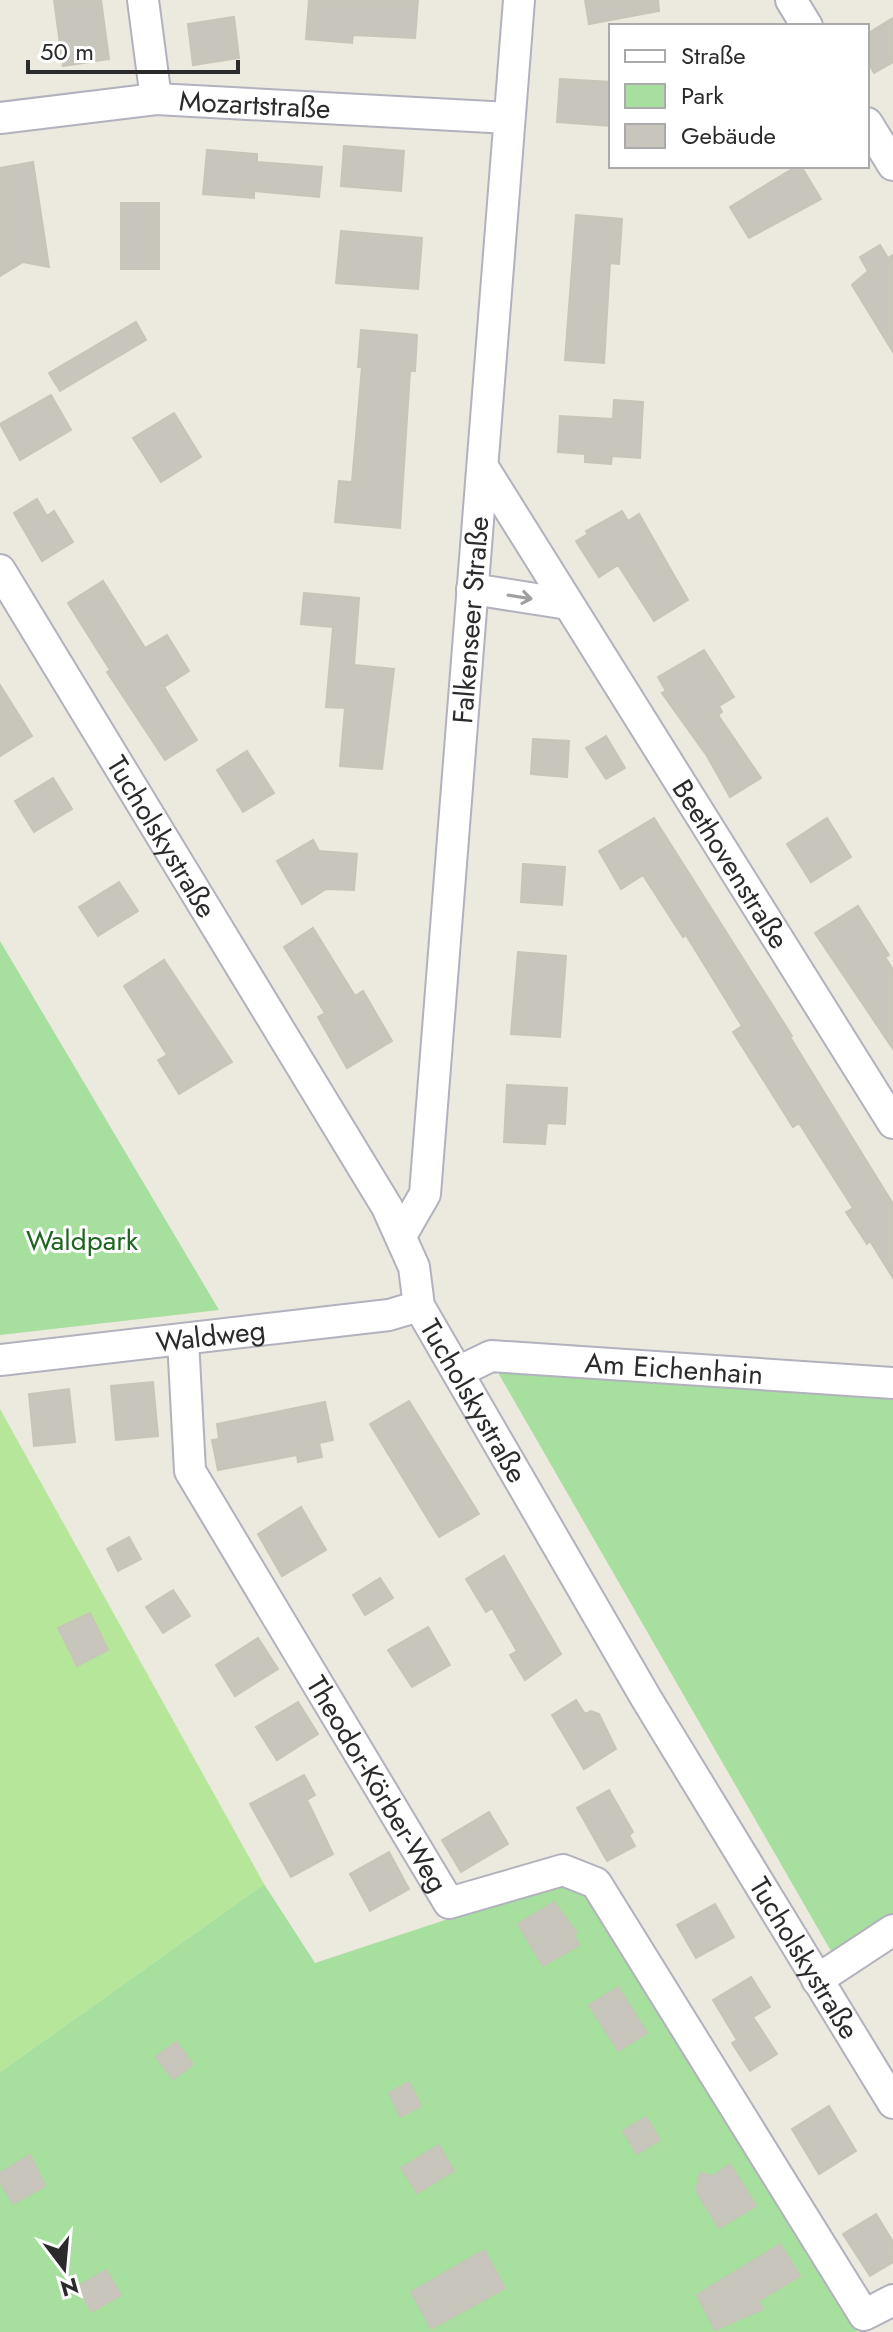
<svg xmlns="http://www.w3.org/2000/svg" width="893" height="2332" font-family="Jost,sans-serif">
<style>
.green{fill:#a6df9e}
.pitch{fill:#b5e69a}
.building{fill:#c8c5bd;stroke:#c7c5b8;stroke-width:2}
.lines{fill:none;stroke-linecap:round;stroke-linejoin:round}
.street-casing{stroke:#b2b1be;stroke-width:34}
.street{stroke:#fff;stroke-width:30}
.oneway{stroke:#a0a0a0}
.labels{text-anchor:middle;stroke-width:6;stroke-linejoin:round;paint-order:stroke}
.street-label{font-size:28px;fill:#2b2b2b;stroke:#fff}
.park-label{font-size:28px;fill:#1f6420;stroke:#fff}
</style>
<rect width="100%" height="100%" fill="#ece9de"/>
<path class="green" d="M0 941 219 1310 0 1335Z
M489 1357 893 1383V1930L839 1965Z
M557 1883 586 1891 858 2332H0V2072L264 1884 315 1963Z"/>
<path class="pitch" d="M0 1409 264 1884 0 2072Z"/>
<path class="building" d="M54 0H101L109 59 63 66Z
M309 0H418L415 38 353 35 352 43 306 39Z
M585 0H658L659 11 589 24Z
M234 17 239 58 193 65 188 24Z
M893 18V62L874 73 867 61V34Z
M560 79 611 82V126L557 122Z
M344 146 404 151 401 191 341 186Z
M207 150 257 154V162L322 167 319 197 254 191V198L203 194Z
M33 162 49 267 23 262 0 276V168Z
M797 166H801L821 199 749 238 730 207Z
M121 203H159V269H121Z
M576 215 622 219 619 264 610 263 604 363 565 360Z
M341 231 422 238 418 289 336 283Z
M880 245 888 258 893 255V352L852 285 868 271 860 257Z
M136 322 146 340 60 391 49 373Z
M361 330 417 335 415 371H410L400 528 335 522 339 481 352 482 362 367H358Z
M51 395 71 430 20 460 0 424Z
M614 400 643 402 640 458 612 456 611 464 585 462V454L558 452 560 416 613 419Z
M174 413 201 457 161 482 133 438Z
M37 499 47 516 54 511 73 542 42 561 14 513Z
M622 511 628 521 639 514 688 600 654 621 618 565 599 577 576 541 588 534 586 531Z
M103 581 145 648 167 635 189 671 164 687 197 740 165 760 107 672 110 670 68 603Z
M304 593 359 598 354 665 394 669 382 769 340 766 345 708 326 707 333 627 301 624Z
M704 650 734 697 719 706 722 712 718 715 761 778 730 797 707 756 662 693 666 691 658 677Z
M0 685 32 736 0 756Z
M606 736 625 768 606 779 586 748Z
M533 739 569 741 567 777 531 774Z
M247 751 274 793 243 812 217 770Z
M53 778 72 809 34 832 15 801Z
M654 818 792 1036 790 1037 893 1204V1278L870 1241 867 1244 846 1212 853 1208 799 1123 793 1127 733 1032 742 1026 686 935 683 937 643 875 621 889 599 851Z
M827 818 851 857 811 882 787 844Z
M313 840 319 851 357 854 354 890 326 889 302 904 277 861Z
M523 864 565 867 562 905 521 902Z
M119 882 138 911 98 936 79 907Z
M858 906 889 955 885 957 893 970V1049L815 933Z
M313 928 355 996 363 991 392 1041 347 1068 318 1017 325 1013 284 947Z
M518 952 566 956 560 1037 511 1034Z
M164 960 232 1062 179 1094 158 1060 167 1055 124 986Z
M507 1085 567 1088 565 1124 547 1123 545 1144 504 1142Z
M153 1382 158 1436 116 1440 111 1386Z
M69 1389 75 1442 34 1446 29 1394Z
M409 1401 479 1514 439 1537 370 1424Z
M325 1402 333 1440 319 1443 322 1457 298 1462 297 1455 218 1470 212 1440 219 1439 217 1424Z
M301 1507 326 1550 282 1576 258 1534Z
M129 1537 141 1559 118 1571 107 1549Z
M504 1556 561 1654 525 1680 510 1655 517 1651 492 1608 486 1612 466 1579Z
M380 1578 393 1598 365 1615 353 1595Z
M173 1590 190 1616 163 1633 146 1607Z
M90 1613 108 1650 77 1666 58 1628Z
M428 1627 450 1665 412 1687 388 1650Z
M258 1638 278 1669 235 1696 216 1665Z
M576 1700 585 1714 591 1711 599 1714 616 1749 584 1769 552 1715Z
M298 1702 318 1734 277 1760 256 1727Z
M304 1775 315 1795 307 1800 333 1854 291 1877 250 1804Z
M609 1790 633 1832 629 1835 635 1846 607 1861 577 1808Z
M489 1812 508 1844 461 1872 442 1840Z
M389 1852 409 1889 370 1911 350 1874Z
M554 1902 577 1933 574 1935 579 1945 543 1966 518 1924Z
M715 1904 734 1937 696 1958 677 1925Z
M751 1977 770 2007 753 2017 777 2054 750 2071 732 2043 737 2040 713 2000Z
M618 1987 647 2033 618 2051 589 2005Z
M176 2042 193 2064 173 2079 156 2057Z
M409 2082 421 2106 400 2117 389 2093Z
M829 2106 856 2151 819 2174 792 2129Z
M646 2117 660 2140 637 2154 623 2131Z
M439 2145 454 2171 417 2193 401 2168Z
M30 2155 45 2186 13 2204 0 2182V2173Z
M730 2164 756 2206 719 2228 696 2191 700 2173 713 2176Z
M876 2214 893 2242V2262L870 2276 843 2234Z
M780 2244 800 2276 758 2301 763 2309 715 2330 697 2295Z
M484 2250 505 2288 431 2329 411 2292Z
M106 2270 121 2295 92 2312 77 2287Z"/>
<g class="lines">
<defs>
<g id="street">
<path d="M143 0 156 99"/>
<path d="M791 0 807 26"/>
<path id="s1" d="M0 118 156 99 509 118"/>
<path d="M867 123 893 165"/>
<path id="s2" d="M483 467 893 1123"/>
<path id="s3" d="M0 570 387 1207 414 1267 419 1306 646 1698 893 2103"/>
<path d="M472 589 568 604"/>
<path id="s4" d="M402 1234 425 1194 519 0"/>
<path id="s5" d="M183 1340 190 1471 449 1903 563 1870 596 1883 864 2315 893 2300"/>
<path id="s6" d="M0 1360 389 1315 419 1306"/>
<path id="s7" d="M458 1372 491 1356 893 1383"/>
<path d="M817 1980 893 1930"/>
</g>
</defs>
<use href="#street" class="street-casing"/>
<use href="#street" class="street"/>
</g>
<defs><path id="oneway-shaft" d="M-6 0H5M1.5-3L5.5 0L1.5 3" fill="none" stroke-width="1.6" stroke-linecap="round" stroke-linejoin="round" transform="scale(2)"/></defs>
<use class="oneway" href="#oneway-shaft" transform="translate(520 597) rotate(9)"/>
<g class="labels">
<g class="street-label">
<text dy="10" stroke="none"><textPath href="#s1" startOffset="256">Mozartstraße</textPath></text>
<text dy="10" stroke="none"><textPath href="#s4" startOffset="622">Falkenseer Straße</textPath></text>
<text dy="10" stroke="none"><textPath href="#s3" startOffset="312">Tucholskystraße</textPath></text>
<text dy="10" stroke="none"><textPath href="#s2" startOffset="468">Beethovenstraße</textPath></text>
<text dy="10" stroke="none"><textPath href="#s6" startOffset="212">Waldweg</textPath></text>
<text dy="10" stroke="none"><textPath href="#s7" startOffset="220">Am Eichenhain</textPath></text>
<text dy="10" stroke="none"><textPath href="#s3" startOffset="960">Tucholskystraße</textPath></text>
<text dy="10" stroke="none"><textPath href="#s5" startOffset="496">Theodor-Körber-Weg</textPath></text>
<text dy="10" stroke="none"><textPath href="#s3" startOffset="1608">Tucholskystraße</textPath></text>
</g>
<g class="park-label">
<text x="82" y="1250">Waldpark</text>
</g>
</g>
<rect x="609" y="24" width="260" height="144" fill="#ffffff" stroke="#aaaaaa" stroke-width="2"/>
<rect x="625" y="50" width="40" height="12" fill="#ffffff" stroke="#aaaaaa" stroke-width="2"/>
<text x="681" y="64" font-size="24" fill="#2b2b2b">Straße</text>
<rect x="625" y="84" width="40" height="24" fill="#a6df9e" stroke="#aaaaaa" stroke-width="2"/>
<text x="681" y="104" font-size="24" fill="#2b2b2b">Park</text>
<rect x="625" y="124" width="40" height="24" fill="#c8c5bd" stroke="#aaaaaa" stroke-width="2"/>
<text x="681" y="144" font-size="24" fill="#2b2b2b">Gebäude</text>
<g transform="translate(64 2268) rotate(164)" stroke="#ffffff" stroke-width="6" paint-order="stroke">
<path d="M0-6L14 30L0 20L-14 30Z" fill="#2b2b2b"/>
<text y="-12" font-size="22" font-weight="bold" text-anchor="middle" fill="#2b2b2b">N</text>
</g>
<path d="M28 60v12h210v-12" fill="none" stroke="#2b2b2b" stroke-width="4"/>
<text x="40" y="60" font-size="24" fill="#2b2b2b" stroke="#ffffff" stroke-width="6" paint-order="stroke">50 m</text>
</svg>
